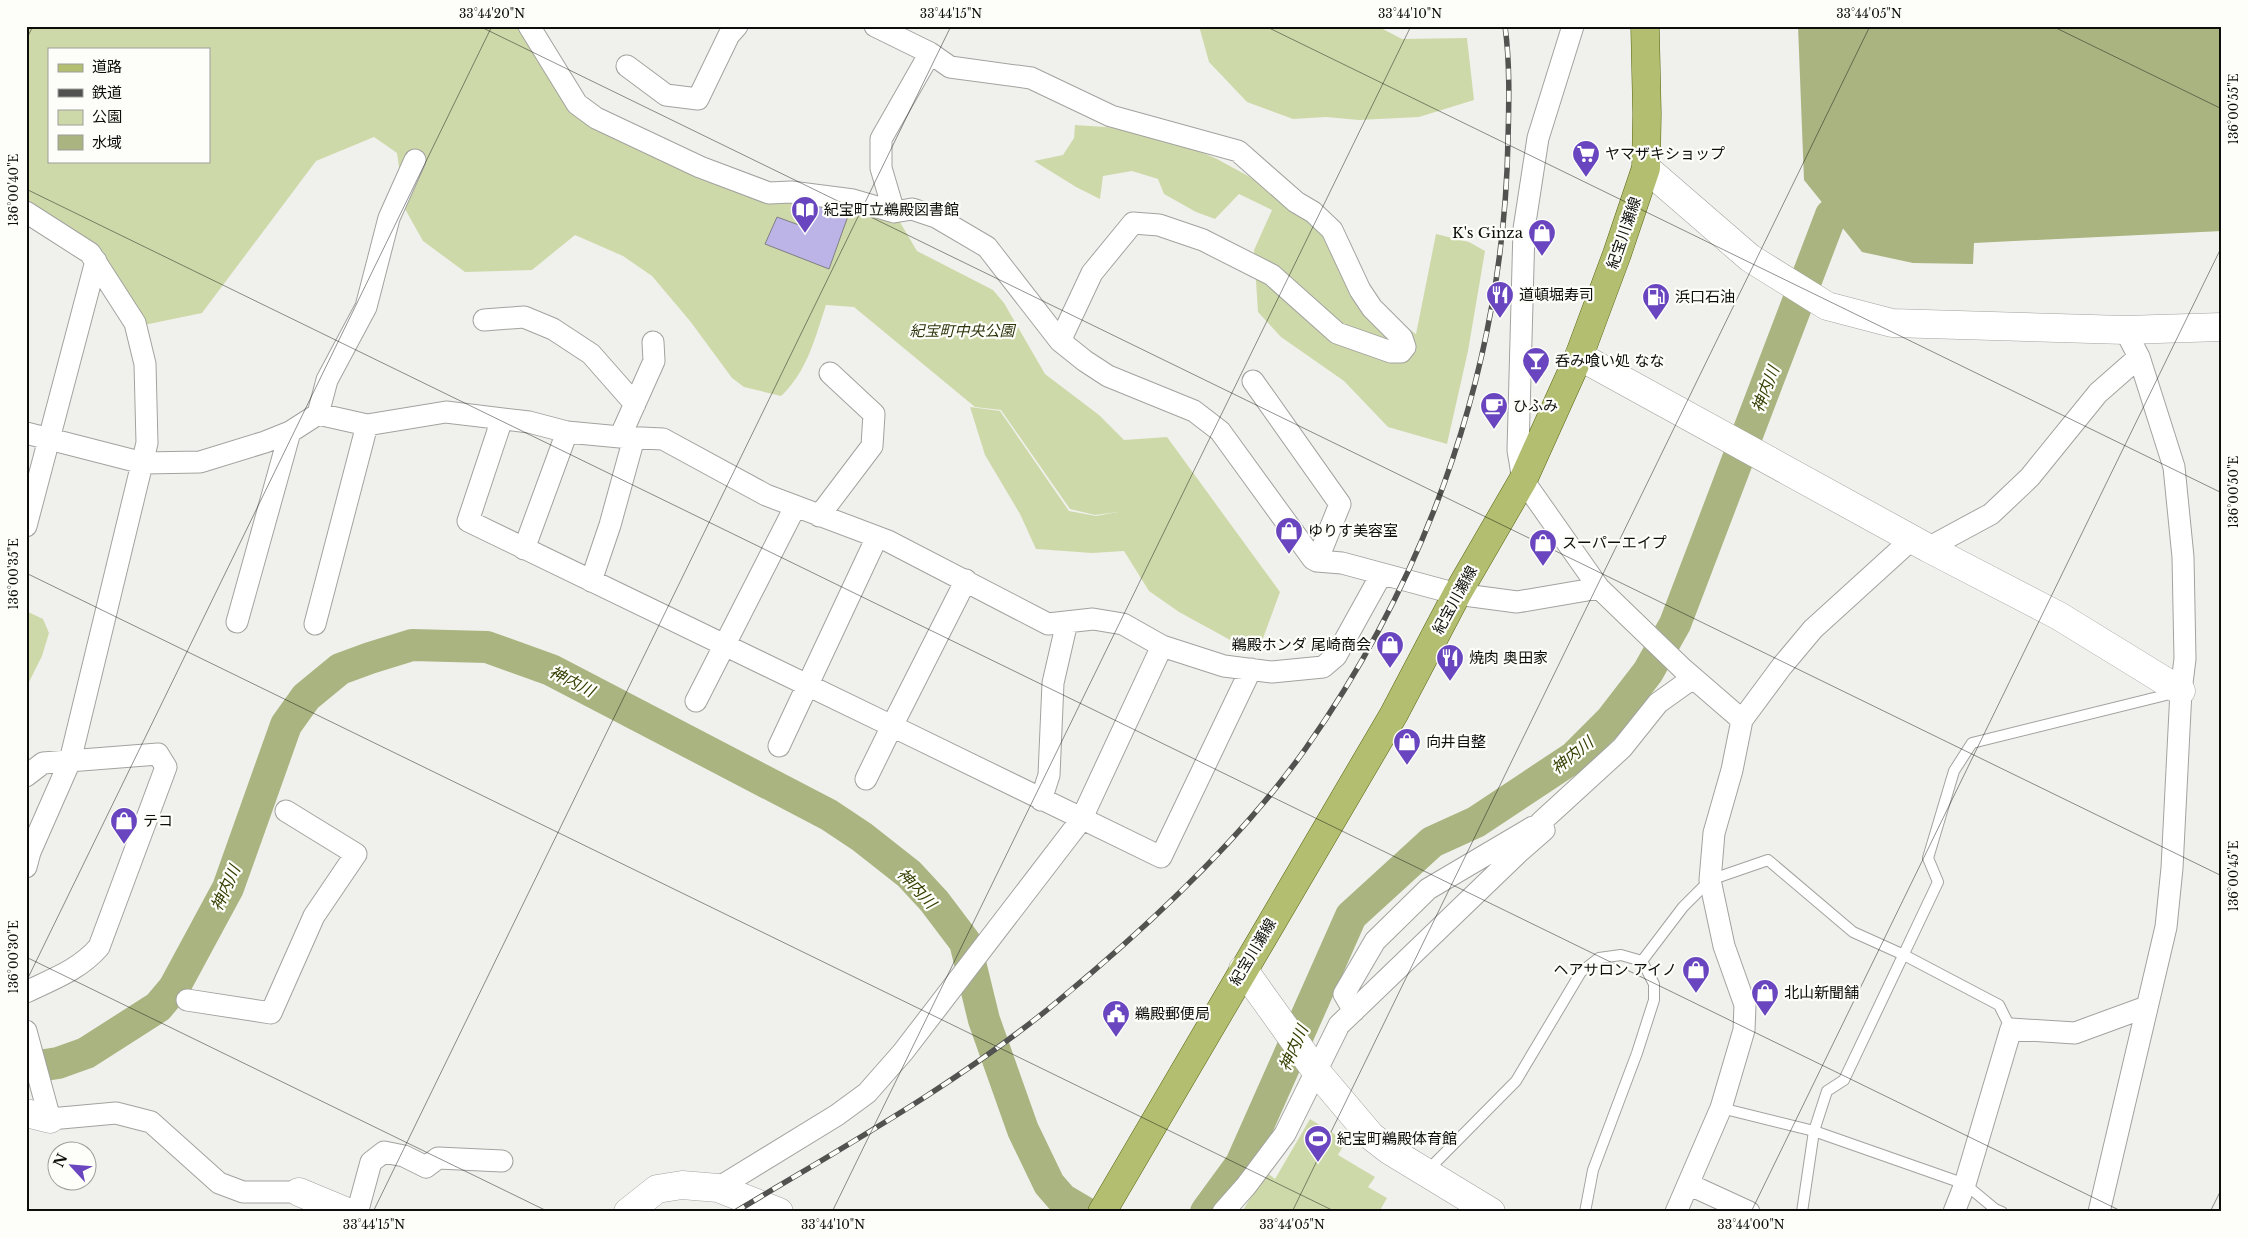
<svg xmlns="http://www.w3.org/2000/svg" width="2248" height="1238" font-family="'Libre Baskerville','Noto Sans JP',serif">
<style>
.green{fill:#ced9aa;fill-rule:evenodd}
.water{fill:#a9b481}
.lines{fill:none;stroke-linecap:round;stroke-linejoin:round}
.river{stroke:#a9b481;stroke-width:32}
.building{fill:#bcb4e6;stroke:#7f7e83}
.lane-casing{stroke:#a2a39f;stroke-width:12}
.street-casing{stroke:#a2a39f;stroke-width:23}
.secondary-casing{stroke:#a2a39f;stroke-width:29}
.primary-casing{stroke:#58640f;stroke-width:29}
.lane{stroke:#fff;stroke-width:10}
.street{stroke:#fff;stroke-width:21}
.secondary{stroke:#fff;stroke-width:28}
.primary{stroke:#b3be70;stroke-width:28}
.rail-casing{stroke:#525350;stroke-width:5.5}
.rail{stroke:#fdfef9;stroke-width:4;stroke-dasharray:11;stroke-linecap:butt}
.ticks{fill:none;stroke:#0d0e0c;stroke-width:1;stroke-opacity:0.45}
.labels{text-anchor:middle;stroke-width:4.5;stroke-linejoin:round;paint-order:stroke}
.poi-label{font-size:15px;fill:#0d0e0c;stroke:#fdfef9;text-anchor:start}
.street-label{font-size:15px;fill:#0d0e0c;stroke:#fdfef9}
.park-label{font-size:15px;font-style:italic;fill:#2f360e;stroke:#fdfef9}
.water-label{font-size:16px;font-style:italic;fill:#353e00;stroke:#fdfef9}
.neatline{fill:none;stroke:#0d0e0c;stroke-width:2}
.ticks-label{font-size:12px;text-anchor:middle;fill:#0d0e0c}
</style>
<rect width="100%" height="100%" fill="#f0f1ec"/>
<path class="green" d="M26 26H523L572 109 700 167 894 212 917 251 993 290 1004 303 1045 374 1099 415 1124 440 1167 437 1280 592 1262 641H1232L1179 612 1149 591 1124 551 1092 553 1036 549 1020 514 985 455 970 407 1000 411 1069 511 1096 516 1118 512 1095 515 1070 509 1001 410 975 407 854 307 826 305C815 338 807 372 781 396L744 387 732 378 690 321 652 276 623 256 575 235 532 270 465 272 423 241 405 209 397 153 374 137 316 161 202 313 144 325 26 202ZM49 49H209V161H49Z
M1199 26H1377L1402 39 1467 38 1474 100 1419 117 1359 120 1326 117 1293 119 1247 102 1209 62Z
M1075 125 1151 130 1217 159 1296 202 1335 238 1367 301 1416 334 1436 234 1469 242 1485 251 1468 351 1447 444 1388 427 1344 381 1281 337 1258 312 1254 250 1272 210 1239 194 1215 219 1196 212 1164 194 1158 179 1132 171 1103 176 1100 199 1076 187 1034 161 1063 155 1074 138Z
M26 611 43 619 49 633 42 656 29 682 26 683Z
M1310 1119 1346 1141 1338 1155 1375 1177 1368 1187 1387 1198 1379 1212H1242L1266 1172 1275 1179Z"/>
<path class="water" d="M1798 26H2222V231L1974 243 1973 264 1913 263 1862 252 1804 180Z"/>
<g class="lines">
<path class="river" d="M26 1068 58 1063 86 1053 158 1007 174 988 228 888 286 725 306 697 340 669 370 658 412 645 487 647 551 670 829 815 862 837 909 874 934 901 965 942 984 1020 1023 1130 1049 1184 1062 1199 1084 1212
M1206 1212 1241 1164 1351 916 1432 842 1476 822 1574 757 1611 720 1648 672 1675 624 1831 215"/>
</g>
<path class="building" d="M808 202 848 216 829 269 765 244 777 217 799 225Z"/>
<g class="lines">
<defs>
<path id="lane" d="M1721 1108 1814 1131 1965 1184 1995 1209 2002 1212
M1427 1171 1516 1081 1581 972 1599 958 1621 955 1642 961 1683 907 1710 880 1768 860 1853 932 1904 955 1999 1005 2011 1029
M1585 1212 1593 1170 1637 1053 1654 1000V984L1642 961
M1802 1212 1814 1131 1827 1091 1844 1080 1938 882 1928 858 1954 771 1972 743 2174 693"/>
<path id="street" d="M529 26 577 104 596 118 700 167 769 193 791 192 853 200 894 212 912 209 936 217 987 247 1060 341 1085 361 1108 376 1194 411 1220 431 1313 559 1317 561 1342 563 1457 594 1517 602 1599 588
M875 26 930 53
M1573 26 1538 138 1524 229 1518 450 1523 480 1599 588 1683 669 1742 720
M627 66 666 95 698 99 729 35 737 26
M26 212 90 253 135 323 145 364 147 443 70 761 30 852 26 867
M894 212 881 168V139L930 53 950 67 1031 78 1111 116 1238 151 1296 202 1313 212 1332 230 1360 290 1372 308 1402 338 1405 347 1401 352H1391L1337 333 1272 275 1203 240 1159 225 1133 223 1092 273 1060 341
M484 320 524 317 553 329 591 354 635 404
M1253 381 1340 504 1317 561
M318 414 327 380 366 307 389 218 415 160
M502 419 468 521 892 726 866 779
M26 433 143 463 200 462 265 442 290 432 318 414 367 425 446 412 529 422 567 432 620 437 663 439 766 495 888 541 1048 624 1093 619 1123 624 1162 646 1224 666 1272 672 1323 667 1336 656 1381 575
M620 437 654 361 653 342
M819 516 872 446 874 414 830 373
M26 526 96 261
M1928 548 1991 514 2030 477 2098 393 2139 357
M524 549 567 432
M966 580 892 726 1161 857 1251 669
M591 581 610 525 634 438
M237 622 290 432
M315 624 367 425
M696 701 795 507
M779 746 877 537
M26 776 43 763 158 754 166 767 99 947C79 970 53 979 26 992
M1041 800 1049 775 1053 683 1067 622
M187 1000 271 1013 314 916 356 854 286 811
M1354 1011 1344 994 1375 941 1428 889 1533 827
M26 1031 50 1119 116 1113 151 1122 219 1183 243 1192H299
M1688 1184 1749 1212
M718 1188 837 1115 867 1093 903 1052 1081 820 1162 646
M339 1212 359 1206 371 1162 384 1152 404 1156 426 1167 438 1158 502 1161
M1223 1212 1246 1186 1285 1134 1339 1025 1520 851 1544 830 1541 822 1622 748 1658 703 1693 678
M1676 1212 1721 1108 1744 1030 1745 1005 1724 946 1710 880 1714 833 1732 770 1742 720 1782 666 1813 629 1912 539
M1954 1212 1965 1184 2011 1029 2075 1033 2146 1007
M2099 1212 2166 927 2172 868 2181 691 2185 659 2183 557 2174 467 2139 357 2125 330"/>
<path id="secondary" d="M1646 168 1750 258 1827 306 1892 323 2125 330 2222 327
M1579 356 1928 548 2059 616 2181 691
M1243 969 1316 1071 1371 1136 1389 1150 1491 1212
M26 1113 50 1119
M299 1192 347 1212
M628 1212 657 1189 682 1185 718 1188 779 1212"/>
<path id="primary" d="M1102 1212 1394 714 1457 594 1523 480 1579 356 1617 254 1646 168 1647 114 1645 26"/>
</defs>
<use href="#lane" class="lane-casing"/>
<use href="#street" class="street-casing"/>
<use href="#secondary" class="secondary-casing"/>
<use href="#primary" class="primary-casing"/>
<use href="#lane" class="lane"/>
<use href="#street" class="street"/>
<use href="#secondary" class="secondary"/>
<use href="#primary" class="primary"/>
<defs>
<path id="rail" d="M735 1212C845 1146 959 1083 1058 1001 1144 930 1242 839 1306 748 1432 569 1504 358 1508 140 1509 102 1510 63 1505 26"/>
</defs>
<use href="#rail" class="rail-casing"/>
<use href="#rail" class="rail"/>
</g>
<path class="ticks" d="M479 26 2222 876M1265 26 2222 493M2052 26 2222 109M26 40 33 26M26 189 2123 1212M26 573 1336 1212M26 957 549 1212M26 982 492 26M373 1212 951 26M832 1212 1411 26M1292 1212 1870 26M1751 1212 2222 246M2210 1212 2222 1188"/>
<defs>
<symbol id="supermarket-pin" viewBox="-11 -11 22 30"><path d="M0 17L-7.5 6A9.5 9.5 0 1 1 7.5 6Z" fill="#6946bf" stroke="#fdfef9"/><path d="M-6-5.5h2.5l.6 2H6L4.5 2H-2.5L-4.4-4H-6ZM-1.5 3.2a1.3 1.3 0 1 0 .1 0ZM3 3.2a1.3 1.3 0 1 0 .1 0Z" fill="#fff"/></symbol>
<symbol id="library-pin" viewBox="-11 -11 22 30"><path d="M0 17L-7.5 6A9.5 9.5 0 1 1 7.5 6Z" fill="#6946bf" stroke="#fdfef9"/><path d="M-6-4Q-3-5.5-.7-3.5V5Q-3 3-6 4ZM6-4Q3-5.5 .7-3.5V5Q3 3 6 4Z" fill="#fff"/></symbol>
<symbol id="shop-pin" viewBox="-11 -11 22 30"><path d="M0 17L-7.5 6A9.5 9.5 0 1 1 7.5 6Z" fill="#6946bf" stroke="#fdfef9"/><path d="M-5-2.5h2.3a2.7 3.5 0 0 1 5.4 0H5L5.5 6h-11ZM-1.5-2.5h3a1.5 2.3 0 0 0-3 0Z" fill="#fff"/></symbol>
<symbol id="restaurant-pin" viewBox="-11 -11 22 30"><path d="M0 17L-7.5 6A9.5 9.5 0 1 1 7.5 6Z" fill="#6946bf" stroke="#fdfef9"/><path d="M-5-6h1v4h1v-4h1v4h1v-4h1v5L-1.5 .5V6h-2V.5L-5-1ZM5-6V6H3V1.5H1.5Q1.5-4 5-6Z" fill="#fff"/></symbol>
<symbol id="fuel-pin" viewBox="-11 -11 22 30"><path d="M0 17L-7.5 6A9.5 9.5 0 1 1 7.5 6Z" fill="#6946bf" stroke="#fdfef9"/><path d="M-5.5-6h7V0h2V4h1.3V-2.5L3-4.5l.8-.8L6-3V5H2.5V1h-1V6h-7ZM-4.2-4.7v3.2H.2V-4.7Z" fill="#fff"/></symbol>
<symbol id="bar-pin" viewBox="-11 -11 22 30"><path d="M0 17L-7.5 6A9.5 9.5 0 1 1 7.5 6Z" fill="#6946bf" stroke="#fdfef9"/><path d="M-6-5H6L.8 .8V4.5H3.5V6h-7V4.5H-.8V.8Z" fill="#fff"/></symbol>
<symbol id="cafe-pin" viewBox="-11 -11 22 30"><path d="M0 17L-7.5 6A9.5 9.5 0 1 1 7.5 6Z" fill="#6946bf" stroke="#fdfef9"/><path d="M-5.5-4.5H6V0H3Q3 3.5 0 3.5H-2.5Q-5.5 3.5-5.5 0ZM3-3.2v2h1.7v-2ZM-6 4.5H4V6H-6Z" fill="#fff"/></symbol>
<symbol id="civic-pin" viewBox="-11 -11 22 30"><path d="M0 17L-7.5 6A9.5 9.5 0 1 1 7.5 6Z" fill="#6946bf" stroke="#fdfef9"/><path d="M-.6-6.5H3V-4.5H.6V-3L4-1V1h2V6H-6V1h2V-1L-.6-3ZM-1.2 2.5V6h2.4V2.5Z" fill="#fff"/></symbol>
<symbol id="stadium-pin" viewBox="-11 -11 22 30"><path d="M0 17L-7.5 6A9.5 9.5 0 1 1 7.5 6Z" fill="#6946bf" stroke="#fdfef9"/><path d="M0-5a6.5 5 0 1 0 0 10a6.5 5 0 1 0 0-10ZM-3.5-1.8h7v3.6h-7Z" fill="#fff"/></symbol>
</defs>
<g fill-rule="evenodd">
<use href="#supermarket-pin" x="1570" y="138" width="32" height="43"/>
<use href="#library-pin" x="789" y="194" width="32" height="43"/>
<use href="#shop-pin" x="1526" y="217" width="32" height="43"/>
<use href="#restaurant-pin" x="1484" y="279" width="32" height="43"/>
<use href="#fuel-pin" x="1640" y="281" width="32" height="43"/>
<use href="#bar-pin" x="1520" y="345" width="32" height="43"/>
<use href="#cafe-pin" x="1478" y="390" width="32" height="43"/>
<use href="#shop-pin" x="1273" y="515" width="32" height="43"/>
<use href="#shop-pin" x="1527" y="527" width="32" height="43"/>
<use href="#shop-pin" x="1374" y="629" width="32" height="43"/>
<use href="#restaurant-pin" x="1434" y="642" width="32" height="43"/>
<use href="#shop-pin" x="1391" y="726" width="32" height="43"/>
<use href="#shop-pin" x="108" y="805" width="32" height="43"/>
<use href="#shop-pin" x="1680" y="954" width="32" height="43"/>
<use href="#shop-pin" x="1749" y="977" width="32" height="43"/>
<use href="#civic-pin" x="1100" y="998" width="32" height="43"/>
<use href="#stadium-pin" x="1302" y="1123" width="32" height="43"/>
</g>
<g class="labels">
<g class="poi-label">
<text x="1605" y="159">ヤマザキショップ</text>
<text x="824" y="215">紀宝町立鵜殿図書館</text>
<text x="1523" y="238" text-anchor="end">K's Ginza</text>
<text x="1519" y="300">道頓堀寿司</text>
<text x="1675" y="302">浜口石油</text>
<text x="1555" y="366">呑み喰い処 なな</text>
<text x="1513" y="411">ひふみ</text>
<text x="1308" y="536">ゆりす美容室</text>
<text x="1562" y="548">スーパーエイプ</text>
<text x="1371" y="650" text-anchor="end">鵜殿ホンダ 尾崎商会</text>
<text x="1469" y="663">焼肉 奥田家</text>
<text x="1426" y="747">向井自整</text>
<text x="143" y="826">テコ</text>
<text x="1677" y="975" text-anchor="end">ヘアサロン アイノ</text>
<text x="1784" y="998">北山新聞舗</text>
<text x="1135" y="1019">鵜殿郵便局</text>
<text x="1337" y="1144">紀宝町鵜殿体育館</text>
</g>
<g class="street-label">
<text transform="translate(1624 233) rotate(-71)" y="5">紀宝川瀬線</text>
<text transform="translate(1455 600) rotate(-61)" y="5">紀宝川瀬線</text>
<text transform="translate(1253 952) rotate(-59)" y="5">紀宝川瀬線</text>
</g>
<g class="park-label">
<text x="962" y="336">紀宝町中央公園</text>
</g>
<g class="water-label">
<text transform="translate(1765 389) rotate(-69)" y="6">神内川</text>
<text transform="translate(572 681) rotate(27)" y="6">神内川</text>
<text transform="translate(1572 755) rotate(-39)" y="6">神内川</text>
<text transform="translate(225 888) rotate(-66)" y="6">神内川</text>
<text transform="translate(917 888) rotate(47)" y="6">神内川</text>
<text transform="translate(1293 1048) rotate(-66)" y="6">神内川</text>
</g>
</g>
<rect width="2248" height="1238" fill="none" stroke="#fdfef9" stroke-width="55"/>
<rect x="48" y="48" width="162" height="115" fill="#fdfef9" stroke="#9d9e9a"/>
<rect x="58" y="64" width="25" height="8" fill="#b3be70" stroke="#9d9e9a"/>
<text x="92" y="72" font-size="15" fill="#0d0e0c">道路</text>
<rect x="58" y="89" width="25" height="8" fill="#525350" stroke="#9d9e9a"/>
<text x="92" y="98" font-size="15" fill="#0d0e0c">鉄道</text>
<rect x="58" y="110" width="25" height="15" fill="#ced9aa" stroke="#9d9e9a"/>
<text x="92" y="122" font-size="15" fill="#0d0e0c">公園</text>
<rect x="58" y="135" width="25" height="15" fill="#a9b481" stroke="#9d9e9a"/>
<text x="92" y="148" font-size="15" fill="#0d0e0c">水域</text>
<g transform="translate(72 1166) rotate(296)"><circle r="24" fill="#fdfef9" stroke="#9d9e9a"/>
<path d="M0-4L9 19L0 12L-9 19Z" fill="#6946bf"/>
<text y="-8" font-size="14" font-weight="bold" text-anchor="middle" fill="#0d0e0c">N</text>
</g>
<rect x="28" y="28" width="2192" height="1182" class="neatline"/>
<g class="ticks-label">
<text x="492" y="18">33°44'20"N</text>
<text x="951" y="18">33°44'15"N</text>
<text x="1410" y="18">33°44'10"N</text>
<text x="1869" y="18">33°44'05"N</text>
<text transform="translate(2234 109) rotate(-90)" y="4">136°00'55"E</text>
<text transform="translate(14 190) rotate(-90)" y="4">136°00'40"E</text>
<text transform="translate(2234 492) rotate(-90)" y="4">136°00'50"E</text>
<text transform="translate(14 574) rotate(-90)" y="4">136°00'35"E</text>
<text transform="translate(2234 876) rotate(-90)" y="4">136°00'45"E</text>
<text transform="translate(14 957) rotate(-90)" y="4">136°00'30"E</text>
<text x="374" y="1229">33°44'15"N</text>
<text x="833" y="1229">33°44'10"N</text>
<text x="1292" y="1229">33°44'05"N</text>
<text x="1751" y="1229">33°44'00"N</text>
</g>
</svg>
